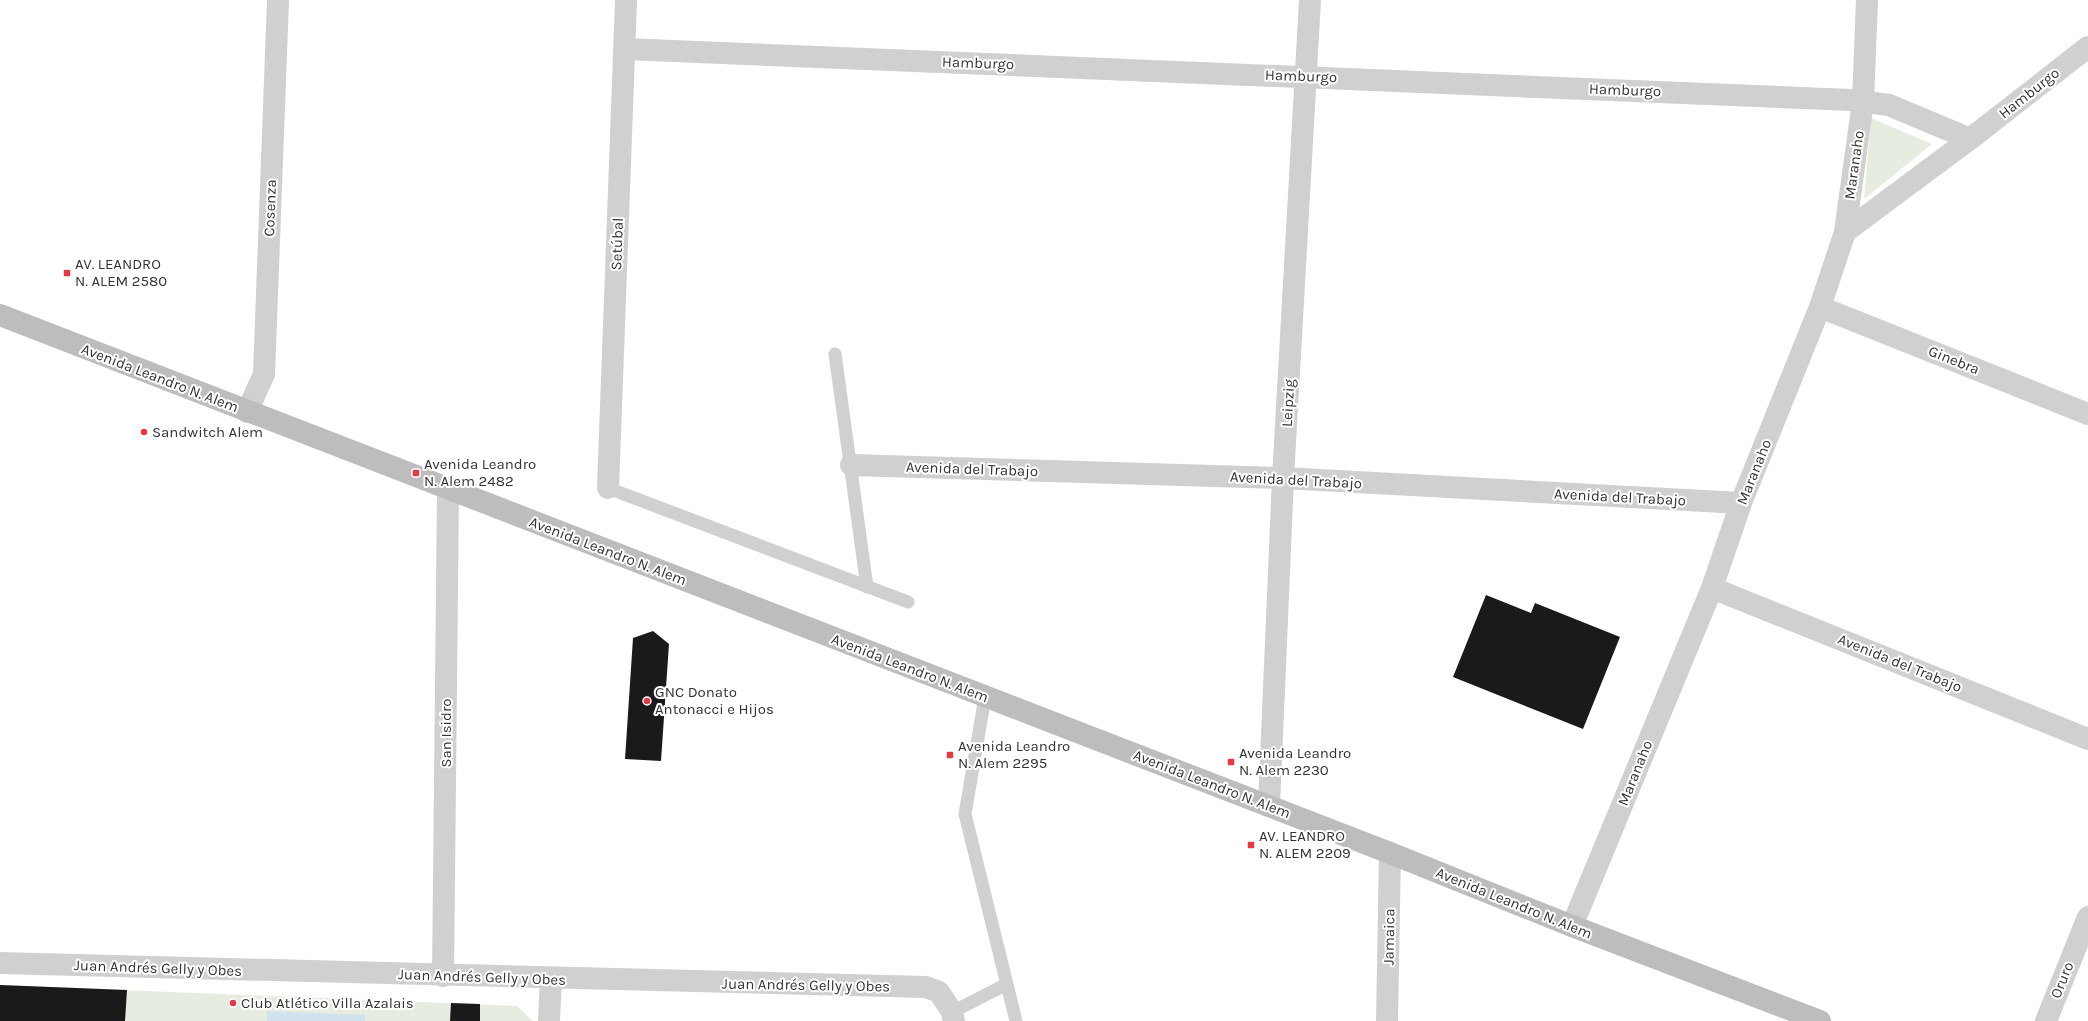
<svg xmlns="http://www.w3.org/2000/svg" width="2088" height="1021" font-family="Karla,sans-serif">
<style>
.green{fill:#e6ecdf}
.water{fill:#cfe2ee}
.building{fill:#1a1a1a}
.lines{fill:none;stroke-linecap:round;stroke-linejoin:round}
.service{stroke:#d0d0d0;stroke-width:13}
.minor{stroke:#d0d0d0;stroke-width:22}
.secondary{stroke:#bdbdbd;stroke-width:22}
.poi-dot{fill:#e63946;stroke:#fff;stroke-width:1.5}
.labels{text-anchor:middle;stroke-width:4;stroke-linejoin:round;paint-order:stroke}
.street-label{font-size:15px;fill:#333;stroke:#fff}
.poi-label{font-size:15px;fill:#333;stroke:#fff;text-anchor:start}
</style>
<rect width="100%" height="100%" fill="#fff"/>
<path class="green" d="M1871 118 1932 144 1864 199Z
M0 985 517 1006 533 1021H0Z"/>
<path class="water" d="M267 1011 365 1015V1021H267Z"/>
<path class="building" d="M1486 595 1531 613 1535 603 1620 637 1583 729 1453 677Z
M653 631 669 644 661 761 625 759 633 638Z
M0 985 127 990 125 1021H0Z
M451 1003 480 1004V1021H450Z"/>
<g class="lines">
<path class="service" d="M835 354 867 587
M608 488 908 602
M985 697 965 814 1016 1021
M952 1012 1007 984"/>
<path class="minor" d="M625 49 1851 100 1889 105 1970 139
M1845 232 1970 139 2088 47
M1820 307 2088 414
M247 412 264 374 278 0
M851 465 1283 478 1741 503
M608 488 626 0
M1712 588 2088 739
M1269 806 1283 478 1310 0
M1572 926 1712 588 1741 503 1820 307 1845 232 1863 101 1867 0
M0 963 926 987 939 992 952 1012 954 1021
M443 976 448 490
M549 1021 551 979
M1387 1021 1390 853
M2046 1021 2088 917"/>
<path class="secondary" d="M0 315 1390 853 1572 926 1820 1021"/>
</g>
<g class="poi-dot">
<rect x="63" y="269" width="8" height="8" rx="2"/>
<circle cx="144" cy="432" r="4"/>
<rect x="412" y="469" width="8" height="8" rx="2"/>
<circle cx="647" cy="701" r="4"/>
<rect x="946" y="751" width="8" height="8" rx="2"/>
<rect x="1227" y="758" width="8" height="8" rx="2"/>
<rect x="1247" y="841" width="8" height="8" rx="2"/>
<circle cx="233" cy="1003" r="4"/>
</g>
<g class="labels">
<g class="street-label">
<text transform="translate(978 63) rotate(2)" y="5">Hamburgo</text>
<text transform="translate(1301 76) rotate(2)" y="5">Hamburgo</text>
<text transform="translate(1625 90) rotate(2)" y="5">Hamburgo</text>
<text transform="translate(2029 93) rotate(-38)" y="5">Hamburgo</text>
<text transform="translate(1854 165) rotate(-82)" y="5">Maranaho</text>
<text transform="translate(270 208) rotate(-88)" y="5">Cosenza</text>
<text transform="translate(617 244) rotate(-88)" y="5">Setúbal</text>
<text transform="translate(1954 360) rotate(22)" y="5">Ginebra</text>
<text transform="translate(160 378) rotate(21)" y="5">Avenida Leandro N. Alem</text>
<text transform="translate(1288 403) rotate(-87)" y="5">Leipzig</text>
<text transform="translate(972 469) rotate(2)" y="5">Avenida del Trabajo</text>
<text transform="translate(1754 472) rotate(-68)" y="5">Maranaho</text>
<text transform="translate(1296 480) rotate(3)" y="5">Avenida del Trabajo</text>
<text transform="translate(1620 497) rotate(3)" y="5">Avenida del Trabajo</text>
<text transform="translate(608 551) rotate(21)" y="5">Avenida Leandro N. Alem</text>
<text transform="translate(1900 663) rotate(22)" y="5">Avenida del Trabajo</text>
<text transform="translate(910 668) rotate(21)" y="5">Avenida Leandro N. Alem</text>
<text transform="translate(446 733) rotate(-90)" y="5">San Isidro</text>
<text transform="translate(1635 773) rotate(-68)" y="5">Maranaho</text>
<text transform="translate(1212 784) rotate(21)" y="5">Avenida Leandro N. Alem</text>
<text transform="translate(1514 903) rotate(22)" y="5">Avenida Leandro N. Alem</text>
<text transform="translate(1389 937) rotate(-89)" y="5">Jamaica</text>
<text transform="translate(158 968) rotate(2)" y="5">Juan Andrés Gelly y Obes</text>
<text transform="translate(482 977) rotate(2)" y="5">Juan Andrés Gelly y Obes</text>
<text transform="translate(2062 980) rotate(-68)" y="5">Oruro</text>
<text transform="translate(806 985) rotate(1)" y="5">Juan Andrés Gelly y Obes</text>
</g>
<g class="poi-label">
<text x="75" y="269">AV. LEANDRO<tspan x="75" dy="17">N. ALEM 2580</tspan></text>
<text x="152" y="437">Sandwitch Alem</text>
<text x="424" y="469">Avenida Leandro<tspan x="424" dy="17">N. Alem 2482</tspan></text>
<text x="655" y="697">GNC Donato<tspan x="655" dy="17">Antonacci e Hijos</tspan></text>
<text x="958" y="751">Avenida Leandro<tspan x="958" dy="17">N. Alem 2295</tspan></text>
<text x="1239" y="758">Avenida Leandro<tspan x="1239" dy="17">N. Alem 2230</tspan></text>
<text x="1259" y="841">AV. LEANDRO<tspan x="1259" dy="17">N. ALEM 2209</tspan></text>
<text x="241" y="1008">Club Atlético Villa Azalais</text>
</g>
</g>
</svg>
